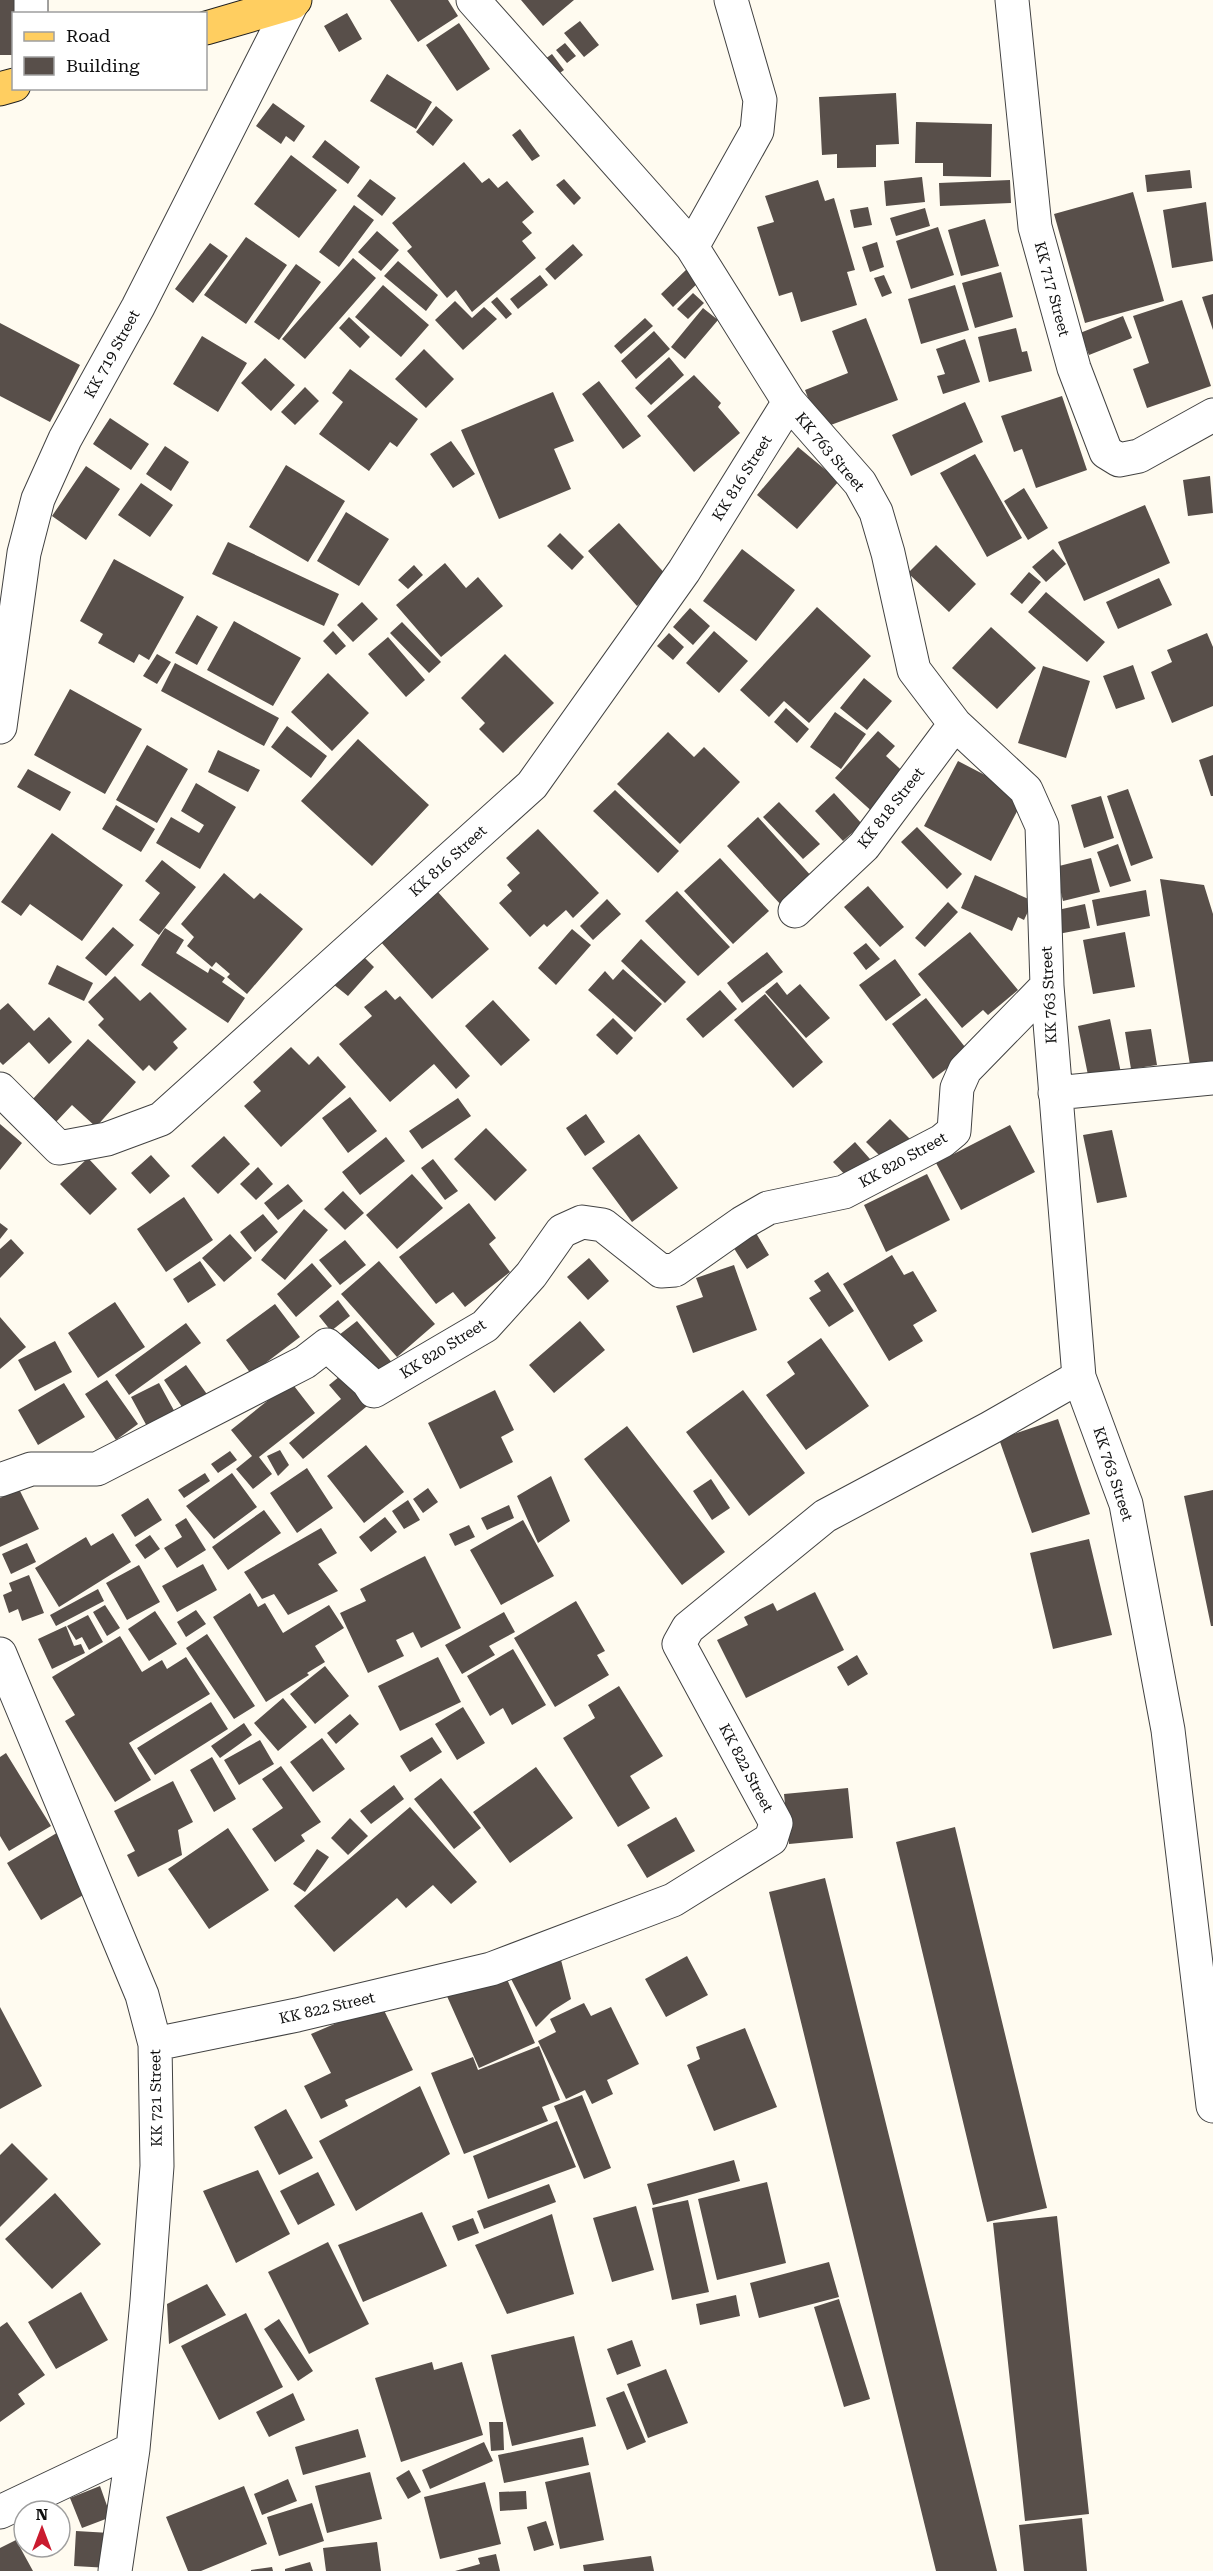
<svg xmlns="http://www.w3.org/2000/svg" width="1213" height="2571" font-family="'Roboto Serif',serif">
<style>
.building{fill:#584f4a}
.lines{fill:none;stroke-linecap:round;stroke-linejoin:round}
.minor-casing{stroke:#424242;stroke-width:35}
.major-casing{stroke:#202020;stroke-width:35}
.minor{stroke:#fff;stroke-width:33}
.major{stroke:#ffce60;stroke-width:33}
.labels{text-anchor:middle;stroke-width:6;stroke-linejoin:round;paint-order:stroke}
.street-label{font-size:15px;fill:#0f0f0f;stroke:#fff}
</style>
<rect width="100%" height="100%" fill="#fffbf0"/>
<path class="building" d="M0 0H14V55H0Z
M390 0H448L458 16 418 42Z
M521 0H574L543 26Z
M347 13 362 39 339 52 324 26Z
M580 21 599 45 584 57 564 33Z
M459 23 490 69 457 91 426 45Z
M565 43 576 56 567 63 556 50Z
M552 54 564 70 550 80 538 64Z
M387 74 432 102 416 129 370 101Z
M896 93 899 144 876 145V167L837 168V154L822 155 819 97Z
M273 103 305 126 294 142 286 136 281 144 256 126Z
M436 106 453 120 433 146 416 132Z
M916 122 992 124 991 177 943 176V163H915Z
M520 129 540 156 532 161 512 135Z
M325 140 360 167 348 184 312 157Z
M291 155 337 190 299 238 254 204Z
M464 162 482 183 489 178 498 188 507 181 534 212 522 222 532 233 522 241 536 258 472 312 456 290 447 298 407 251 412 247 392 223Z
M1190 170 1192 188 1147 192 1145 175Z
M922 177 925 202 886 206 884 181Z
M370 179 396 198 382 216 357 196Z
M564 179 581 198 574 205 556 185Z
M818 180 825 201 834 198 855 270 847 272 857 305 801 322 792 292 779 296 757 227 774 222 765 196Z
M1010 180 1011 203 940 206 939 183Z
M1133 192 1164 301 1085 323 1054 214Z
M1206 202 1213 261 1172 268 1163 210Z
M354 205 374 220 339 267 319 252Z
M868 207 872 225 854 228 850 210Z
M925 208 930 226 896 236 890 218Z
M985 219 999 266 961 276 948 230Z
M938 227 954 275 911 289 896 241Z
M377 231 399 250 381 271 358 252Z
M246 237 287 265 246 324 204 295Z
M877 242 884 267 870 272 862 247Z
M210 243 228 256 193 303 175 289Z
M573 244 583 255 555 280 545 269Z
M353 258 376 278 305 359 282 339Z
M398 261 438 295 426 311 384 276Z
M296 264 321 282 279 340 254 322Z
M688 268 700 281 673 307 661 294Z
M1001 272 1013 317 975 328 962 283Z
M540 275 548 285 518 309 510 299Z
M884 275 892 293 882 297 874 278Z
M383 285 429 325 401 357 355 317Z
M955 285 969 330 921 344 908 299Z
M693 293 704 303 688 319 677 309Z
M1213 294V330L1202 297Z
M497 297 512 314 506 319 491 302Z
M1182 300 1211 386 1147 408 1133 369 1149 363 1133 316Z
M455 301 472 318 484 307 497 319 463 350 435 320Z
M703 308 718 320 685 359 671 347Z
M1123 316 1132 338 1089 355 1080 333Z
M349 317 370 337 360 348 339 328Z
M645 318 653 326 621 354 614 346Z
M866 318 898 400 820 429 805 390 848 373 832 331Z
M0 323 80 365 50 422 0 396Z
M1016 328 1022 352 1027 351 1032 371 989 382 978 337Z
M654 331 670 349 636 379 621 361Z
M202 336 247 363 218 412 173 384Z
M965 339 980 382 943 394 937 376 945 374 936 349Z
M424 349 454 379 426 408 395 379Z
M669 357 684 375 651 405 635 388Z
M265 358 295 385 271 411 241 383Z
M350 369 418 419 397 447 390 442 369 471 319 434 343 402 332 393Z
M694 375 721 403 718 407 740 433 694 472 647 416Z
M599 381 641 436 623 449 582 394Z
M305 387 319 401 295 425 281 412Z
M553 392 574 441 554 449 571 489 499 519 461 430Z
M1062 396 1087 470 1036 488 1022 449 1014 452 1001 416Z
M965 402 983 442 911 476 892 435Z
M110 418 149 444 131 470 93 444Z
M451 441 475 474 453 488 430 454Z
M165 446 189 462 171 491 146 474Z
M798 447 839 481 797 529 757 495Z
M975 454 1022 538 987 557 940 473Z
M286 465 345 501 308 562 249 527Z
M86 466 120 489 86 540 52 516Z
M1210 476 1213 513 1188 516 1183 480Z
M141 483 173 505 150 537 118 515Z
M1024 488 1048 528 1028 540 1004 501Z
M1145 505 1170 563 1084 601 1058 542Z
M346 512 389 539 359 586 317 561Z
M619 523 669 578 637 606 588 551Z
M560 533 584 557 572 570 547 546Z
M228 542 339 594 324 626 212 574Z
M936 545 976 584 949 612 908 573Z
M742 549 795 590 756 641 703 601Z
M1053 549 1066 564 1046 582 1032 567Z
M114 559 184 597 149 660 139 654 134 663 98 643 103 634 80 621Z
M445 563 466 588 478 577 503 606 441 657 396 605Z
M414 565 423 575 408 589 398 580Z
M1029 572 1041 582 1022 604 1010 594Z
M1159 578 1172 605 1118 629 1106 602Z
M1046 592 1105 642 1087 662 1028 612Z
M362 602 378 619 353 642 337 625Z
M817 607 871 656 809 723 784 701 769 717 740 690Z
M690 608 710 626 693 645 673 627Z
M197 615 218 627 197 665 175 653Z
M234 621 301 658 273 706 207 670Z
M402 622 441 662 429 673 390 633Z
M991 627 1036 668 997 709 952 668Z
M333 631 346 646 336 655 323 641Z
M714 631 748 661 719 693 686 663Z
M669 633 684 647 673 660 657 646Z
M1207 633 1213 647V706L1172 723 1151 672 1172 662 1167 650Z
M388 637 425 680 406 697 368 654Z
M157 654 171 662 157 684 143 676Z
M505 654 554 703 503 753 479 729 485 723 461 698Z
M175 663 279 718 264 746 161 691Z
M1133 665 1145 699 1116 709 1103 676Z
M1043 666 1090 681 1066 758 1018 743Z
M328 673 369 713 332 751 291 712Z
M864 678 892 701 867 730 840 708Z
M70 689 142 729 105 794 34 755Z
M786 708 809 729 797 743 774 722Z
M835 712 866 734 841 769 810 747Z
M287 726 327 756 311 778 271 747Z
M878 731 895 746 886 756 910 778 876 815 835 778Z
M668 732 694 757 704 747 740 782 680 844 617 784Z
M358 739 429 805 372 866 301 801Z
M147 745 188 769 157 823 116 800Z
M218 750 260 770 248 792 208 772Z
M1213 755V796H1211L1199 760Z
M958 761 1025 796 991 861 924 826Z
M28 769 71 792 60 811 17 787Z
M196 783 236 807 200 869 156 843 171 817 199 833 204 825 181 811Z
M1128 789 1153 858 1131 866 1107 796Z
M615 790 679 851 658 873 593 811Z
M834 793 862 824 843 841 815 811Z
M1101 796 1114 838 1084 848 1071 805Z
M779 802 820 844 803 859 763 817Z
M116 805 155 829 141 852 102 829Z
M758 817 813 878 782 906 727 846Z
M917 827 962 874 947 889 901 842Z
M538 829 599 893 573 918 566 910 547 927 544 924 530 937 499 903 512 891 507 885 520 873 506 858Z
M52 833 123 885 82 941 30 904 21 916 1 902Z
M1118 844 1131 881 1110 887 1097 852Z
M720 858 769 911 733 944 684 891Z
M1091 858 1100 892 1063 901 1055 867Z
M162 860 196 887 159 935 139 920 160 893 145 881Z
M224 873 254 899 260 893 303 929 247 994 227 977 230 974 216 962 212 967 187 946 194 937 181 924Z
M975 875 1033 901 1024 920 1018 917 1012 931 961 908Z
M1160 879 1204 885 1213 914V1067L1190 1065Z
M429 882 489 949 432 999 380 941Z
M868 886 904 927 880 947 844 907Z
M1146 890 1150 916 1097 926 1092 900Z
M677 891 730 947 698 976 645 921Z
M607 899 621 914 593 940 580 926Z
M948 902 958 912 925 947 915 938Z
M1085 904 1090 928 1058 934 1053 911Z
M113 927 134 945 106 976 85 958Z
M165 928 184 940 176 953 208 973 210 968 225 978 222 982 245 998 228 1023 141 965Z
M572 929 591 945 556 985 538 968Z
M970 932 1018 990 988 1015 983 1010 962 1028 918 974Z
M1125 932 1135 987 1093 994 1083 940Z
M641 939 686 982 665 1003 621 961Z
M866 943 880 959 866 970 853 953Z
M767 952 783 972 742 1003 727 983Z
M360 953 374 967 348 996 333 984Z
M895 959 921 995 886 1021 859 985Z
M57 965 93 983 84 1001 48 984Z
M623 969 662 1004 635 1032 588 990 605 971 613 980Z
M115 976 140 1001 150 992 187 1029 173 1042 178 1048 155 1071 149 1065 143 1071 98 1025 104 1019 88 1002Z
M777 982 787 995 800 984 830 1018 806 1038 765 992Z
M386 990 395 1000 400 996 470 1076 456 1089 434 1064 390 1102 339 1044 372 1016 364 1007Z
M720 990 737 1009 703 1038 686 1019Z
M765 994 823 1062 793 1088 734 1020Z
M926 998 969 1052 933 1079 892 1024Z
M493 1000 530 1040 501 1066 465 1026Z
M8 1003 34 1031 49 1017 72 1042 49 1064 29 1042 3 1065 0 1062V1010Z
M613 1018 633 1038 617 1055 596 1035Z
M1110 1019 1121 1073 1089 1080 1078 1026Z
M1151 1029 1157 1065 1131 1069 1125 1032Z
M88 1039 136 1082 96 1127 72 1105 56 1122 32 1100Z
M291 1047 309 1065 318 1056 346 1087 281 1147 244 1106 261 1091 253 1082Z
M350 1097 377 1131 348 1153 322 1118Z
M458 1098 471 1116 422 1149 409 1131Z
M586 1114 605 1142 585 1156 566 1128Z
M890 1119 910 1139 886 1162 866 1142Z
M0 1124 22 1143 0 1170Z
M1010 1125 1035 1172 961 1210 936 1163Z
M486 1128 527 1170 495 1201 454 1159Z
M1112 1130 1127 1197 1097 1203 1083 1135Z
M639 1134 678 1188 632 1222 592 1168Z
M224 1136 250 1164 218 1194 191 1166Z
M386 1137 405 1161 360 1195 342 1172Z
M855 1142 870 1159 848 1178 833 1162Z
M151 1155 170 1176 150 1194 131 1173Z
M88 1158 117 1189 90 1215 60 1184Z
M433 1159 458 1191 445 1200 421 1168Z
M258 1167 273 1184 256 1200 240 1184Z
M412 1174 443 1208 397 1249 366 1215Z
M927 1174 950 1220 886 1252 864 1205Z
M288 1184 303 1201 278 1220 264 1203Z
M343 1191 364 1213 345 1230 324 1209Z
M184 1197 213 1240 166 1272 137 1229Z
M469 1203 496 1238 489 1244 510 1272 465 1307 453 1292 436 1304 399 1257Z
M304 1209 328 1230 285 1280 261 1260Z
M263 1214 278 1232 255 1252 240 1232Z
M0 1223 8 1229 0 1239Z
M753 1228 769 1255 747 1269 730 1242Z
M230 1234 252 1258 224 1282 202 1258Z
M11 1239 24 1253 0 1278V1249Z
M345 1240 366 1265 340 1285 319 1260Z
M892 1255 904 1275 913 1271 937 1311 913 1325 923 1341 889 1361 843 1284Z
M589 1258 609 1281 588 1300 567 1277Z
M200 1261 216 1285 188 1303 173 1279Z
M379 1261 435 1324 397 1357 341 1294Z
M312 1263 332 1286 296 1317 277 1294Z
M734 1265 757 1330 693 1353 676 1306 703 1297 696 1278Z
M828 1272 854 1311 829 1327 809 1298 821 1291 814 1281Z
M338 1300 350 1316 331 1331 319 1316Z
M115 1302 145 1347 98 1378 68 1333Z
M275 1304 300 1337 251 1374 226 1340Z
M0 1317 26 1347 0 1369Z
M357 1321 394 1365 376 1380 339 1335Z
M580 1321 605 1350 554 1393 529 1365Z
M186 1323 201 1343 129 1395 115 1375Z
M821 1338 869 1406 806 1450 766 1395 795 1374 787 1362Z
M55 1341 72 1372 35 1391 18 1360Z
M186 1365 209 1397 186 1413 164 1380Z
M345 1372 372 1402 303 1459 289 1443 341 1399 329 1385Z
M107 1380 138 1424 116 1440 85 1394Z
M291 1382 315 1413 259 1457 272 1474 253 1489 236 1469 252 1456 231 1430Z
M64 1383 85 1417 38 1445 18 1410Z
M159 1383 177 1416 149 1430 131 1397Z
M495 1390 514 1430 501 1437 513 1462 460 1489 428 1423Z
M743 1390 805 1473 749 1516 686 1432Z
M1058 1419 1090 1514 1032 1533 999 1439Z
M627 1426 725 1552 682 1585 584 1459Z
M366 1445 404 1492 364 1523 327 1476Z
M280 1450 289 1465 278 1476 267 1456Z
M230 1451 237 1460 218 1473 211 1464Z
M307 1468 333 1508 297 1533 270 1493Z
M205 1473 210 1481 184 1498 178 1490Z
M232 1473 257 1507 214 1539 186 1506Z
M551 1476 570 1521 538 1543 517 1496Z
M711 1479 730 1508 712 1520 693 1491Z
M428 1488 438 1502 423 1513 413 1499Z
M19 1489 39 1529 0 1547V1498Z
M1213 1490V1626H1211L1184 1496Z
M148 1498 162 1520 135 1537 121 1515Z
M408 1500 420 1520 404 1529 392 1511Z
M509 1505 514 1518 487 1530 481 1518Z
M264 1510 281 1533 228 1570 212 1547Z
M385 1517 397 1532 371 1552 359 1537Z
M186 1518 206 1550 177 1568 164 1548 182 1537 175 1525Z
M523 1520 554 1576 501 1605 470 1550Z
M469 1525 475 1537 455 1546 449 1534Z
M321 1528 337 1553 318 1564 338 1591 288 1615 274 1594 262 1599 244 1572Z
M113 1533 131 1562 59 1607 35 1568 86 1537 91 1546Z
M150 1535 160 1549 145 1559 135 1545Z
M1089 1539 1112 1635 1053 1649 1030 1553Z
M27 1543 36 1562 11 1574 2 1554Z
M425 1556 461 1628 421 1648 413 1632 396 1640 404 1656 368 1673 340 1613 366 1601 360 1589Z
M203 1564 217 1590 177 1612 162 1586Z
M139 1565 160 1602 127 1620 106 1583Z
M29 1575 44 1613 22 1621 18 1609 9 1613 3 1595 12 1591 9 1583Z
M98 1589 104 1601 56 1626 50 1615Z
M815 1592 844 1650 746 1698 717 1640 748 1625 744 1617 773 1603 777 1611Z
M250 1593 258 1607 265 1603 283 1633 329 1605 344 1628 315 1646 325 1662 307 1673 309 1675 266 1702 213 1617Z
M576 1601 605 1651 597 1655 609 1675 555 1707 514 1638Z
M105 1605 120 1628 107 1636 93 1612Z
M196 1610 206 1624 186 1637 177 1622Z
M155 1611 177 1644 149 1661 128 1629Z
M504 1612 515 1632 489 1646 495 1655 462 1674 445 1645Z
M88 1615 103 1642 89 1650 82 1637 76 1640 67 1626Z
M66 1626 74 1646 81 1644 85 1653 52 1669 38 1639Z
M207 1634 255 1706 234 1719 186 1648Z
M120 1636 142 1672 162 1660 167 1669 186 1657 210 1694 129 1743 151 1780 115 1802 65 1721 75 1715 52 1677Z
M513 1649 546 1705 512 1725 503 1708 490 1716 467 1676Z
M857 1655 868 1674 848 1686 837 1667Z
M438 1657 461 1702 400 1731 378 1686Z
M325 1666 349 1696 315 1724 290 1694Z
M619 1686 663 1756 630 1776 650 1808 618 1827 563 1738 595 1718 588 1705Z
M283 1698 307 1727 278 1751 254 1723Z
M211 1702 228 1729 155 1775 137 1748Z
M463 1707 485 1743 457 1760 435 1724Z
M350 1714 359 1724 336 1744 327 1733Z
M244 1723 252 1735 220 1758 211 1746Z
M432 1737 442 1752 410 1772 400 1756Z
M322 1738 345 1769 313 1792 290 1762Z
M260 1740 274 1764 239 1785 224 1760Z
M6 1753 51 1826 9 1851 0 1836V1757Z
M212 1757 236 1799 214 1812 190 1770Z
M281 1766 321 1822 301 1835 305 1841 275 1862 252 1829 283 1808 262 1779Z
M536 1767 573 1818 510 1863 473 1812Z
M441 1778 481 1828 454 1849 414 1799Z
M173 1781 193 1822 178 1830 182 1855 138 1877 127 1855 135 1851 114 1811Z
M394 1785 404 1799 371 1824 360 1811Z
M848 1788 853 1838 789 1844 784 1794Z
M410 1807 477 1882 451 1904 433 1885 406 1908 397 1898 334 1952 294 1906Z
M676 1817 695 1851 647 1878 627 1845Z
M350 1818 368 1836 348 1855 331 1838Z
M955 1827 1047 2208 987 2222 896 1842Z
M228 1828 269 1890 209 1929 168 1869Z
M60 1831 95 1888 41 1920 7 1863Z
M317 1849 329 1857 305 1892 293 1884Z
M825 1878 997 2571H936L769 1892Z
M560 1956 571 1999 552 2011 536 2027 510 1977Z
M687 1956 708 1995 666 2017 645 1979Z
M503 1970 535 2043 479 2068 446 1994Z
M584 2003 591 2016 611 2007 639 2064 607 2080 613 2094 592 2104 585 2090 566 2099 538 2041 556 2032 550 2019Z
M381 2004 413 2070 345 2100 348 2106 321 2119 304 2086 331 2073 311 2034Z
M0 2007 42 2086 0 2109Z
M745 2028 777 2107 714 2131 687 2065 700 2059 696 2047Z
M539 2046 560 2100 542 2107 548 2121 464 2154 431 2073 473 2057 478 2070Z
M420 2086 450 2154 356 2211 319 2141Z
M582 2095 611 2168 584 2179 554 2106Z
M286 2109 313 2158 279 2175 254 2127Z
M557 2121 576 2167 488 2199 473 2156Z
M12 2143 48 2179 0 2227V2155Z
M734 2160 740 2181 653 2205 647 2184Z
M258 2170 290 2234 236 2263 203 2191Z
M318 2172 335 2205 298 2225 280 2191Z
M767 2182 786 2263 717 2280 698 2199Z
M549 2184 556 2202 484 2229 477 2211Z
M55 2193 101 2244 52 2289 5 2239Z
M688 2200 709 2292 672 2300 652 2208Z
M636 2206 654 2270 612 2282 593 2218Z
M422 2212 447 2266 363 2302 338 2245Z
M552 2214 574 2294 507 2314 475 2245Z
M1057 2216 1089 2514 1025 2521 993 2223Z
M473 2218 479 2233 458 2241 452 2226Z
M328 2242 369 2324 309 2354 268 2272Z
M829 2262 839 2297 759 2318 750 2283Z
M207 2284 226 2315 169 2344 167 2304Z
M81 2292 108 2340 56 2369 28 2322Z
M736 2295 740 2316 700 2325 696 2304Z
M839 2299 870 2399 844 2407 814 2307Z
M246 2313 283 2387 219 2420 181 2346Z
M279 2319 313 2371 298 2381 264 2329Z
M7 2322 45 2375 18 2394 25 2404 0 2422V2327Z
M574 2336 596 2426 512 2446 491 2355Z
M632 2340 641 2366 617 2375 607 2349Z
M432 2362 434 2370 462 2362 483 2435 401 2462 375 2378Z
M666 2369 688 2423 648 2438 627 2384Z
M624 2391 646 2442 627 2450 606 2398Z
M293 2393 305 2420 269 2437 256 2412Z
M489 2422H503L504 2450 491 2451Z
M358 2429 366 2457 303 2475 295 2447Z
M583 2437 589 2465 504 2483 498 2455Z
M484 2442 493 2461 430 2489 422 2470Z
M409 2470 421 2492 408 2499 396 2478Z
M370 2472 382 2519 327 2533 315 2486Z
M590 2472 604 2540 560 2549 545 2482Z
M288 2479 297 2501 262 2515 254 2494Z
M485 2482 501 2544 440 2559 424 2497Z
M100 2486 111 2517 82 2528 70 2498Z
M244 2486 267 2544 201 2571H188L166 2517Z
M526 2491 527 2509 500 2511 499 2492Z
M312 2503 324 2541 279 2556 267 2517Z
M1082 2518 1087 2571H1024L1019 2525Z
M546 2521 554 2545 534 2551 527 2527Z
M76 2531 110 2533 109 2568 74 2566Z
M16 2540 33 2571H0V2548Z
M377 2542 381 2571H326L323 2548Z
M496 2554 500 2571H455L480 2564 478 2558Z
M651 2556 654 2571H584L583 2565Z
M310 2562 313 2571H285V2569Z
M272 2567 273 2571H251V2570Z"/>
<g class="lines">
<defs>
<path id="minor" d="M473 0 692 247 789 402 860 483 876 512 888 553 914 670 955 724 1026 790 1042 826 1047 986 1079 1377 1126 1504 1168 1730 1213 2106
M1012 0 1035 227 1074 368 1106 452 1119 460 1139 456 1213 415
M31 14V0
M692 247 757 131 760 100 731 0
M0 727 24 553 38 499 65 439 138 307 292 3
M795 911 864 846 955 724
M0 1089 59 1148 107 1139 161 1119 532 785 684 571 789 402
M1055 1093 1213 1078
M0 1480 31 1469H97L305 1362 327 1345 368 1382 374 1391 485 1326 531 1275 562 1231 582 1222 603 1225 661 1271 675 1270 742 1223 768 1208 844 1192 942 1141 954 1131 957 1088 965 1070 1047 986
M0 1654 142 1995 155 2044 157 2166 147 2301 133 2449 115 2571
M155 2044 297 2015 491 1969 673 1900 771 1839 776 1823 679 1644 688 1628 825 1516 990 1428 1079 1377
M0 2512 133 2449"/>
<path id="major" d="M206 28 292 3 295 0
M0 89 14 85"/>
</defs>
<use href="#minor" class="minor-casing"/>
<use href="#major" class="major-casing"/>
<use href="#minor" class="minor"/>
<use href="#major" class="major"/>
</g>
<g class="labels">
<g class="street-label">
<text transform="translate(1052 289) rotate(75)" y="5">KK 717 Street</text>
<text transform="translate(112 354) rotate(-61)" y="5">KK 719 Street</text>
<text transform="translate(830 452) rotate(50)" y="5">KK 763 Street</text>
<text transform="translate(742 478) rotate(-58)" y="5">KK 816 Street</text>
<text transform="translate(891 808) rotate(-52)" y="5">KK 818 Street</text>
<text transform="translate(448 861) rotate(-42)" y="5">KK 816 Street</text>
<text transform="translate(1049 995) rotate(-93)" y="5">KK 763 Street</text>
<text transform="translate(903 1160) rotate(-29)" y="5">KK 820 Street</text>
<text transform="translate(443 1349) rotate(-32)" y="5">KK 820 Street</text>
<text transform="translate(1113 1474) rotate(72)" y="5">KK 763 Street</text>
<text transform="translate(746 1768) rotate(62)" y="5">KK 822 Street</text>
<text transform="translate(327 2008) rotate(-13)" y="5">KK 822 Street</text>
<text transform="translate(156 2098) rotate(-91)" y="5">KK 721 Street</text>
</g>
</g>
<rect x="12" y="12" width="195" height="78" fill="#ffffff" stroke="#9f9f9f" stroke-width="1.5"/>
<rect x="24" y="32" width="30" height="9" fill="#ffce60" stroke="#9f9f9f" stroke-width="1.5"/>
<text x="66" y="42" font-size="18" fill="#0f0f0f">Road</text>
<rect x="24" y="57" width="30" height="18" fill="#584f4a" stroke="#9f9f9f" stroke-width="1.5"/>
<text x="66" y="72" font-size="18" fill="#0f0f0f">Building</text>
<g transform="translate(42 2529)"><circle r="28" fill="#ffffff" stroke="#9f9f9f" stroke-width="1.5"/>
<path d="M0-4.5L10 22L0 15L-10 22Z" fill="#ca1b2f"/>
<text y="-9" font-size="16" font-weight="bold" text-anchor="middle" fill="#0f0f0f">N</text>
</g>
</svg>
